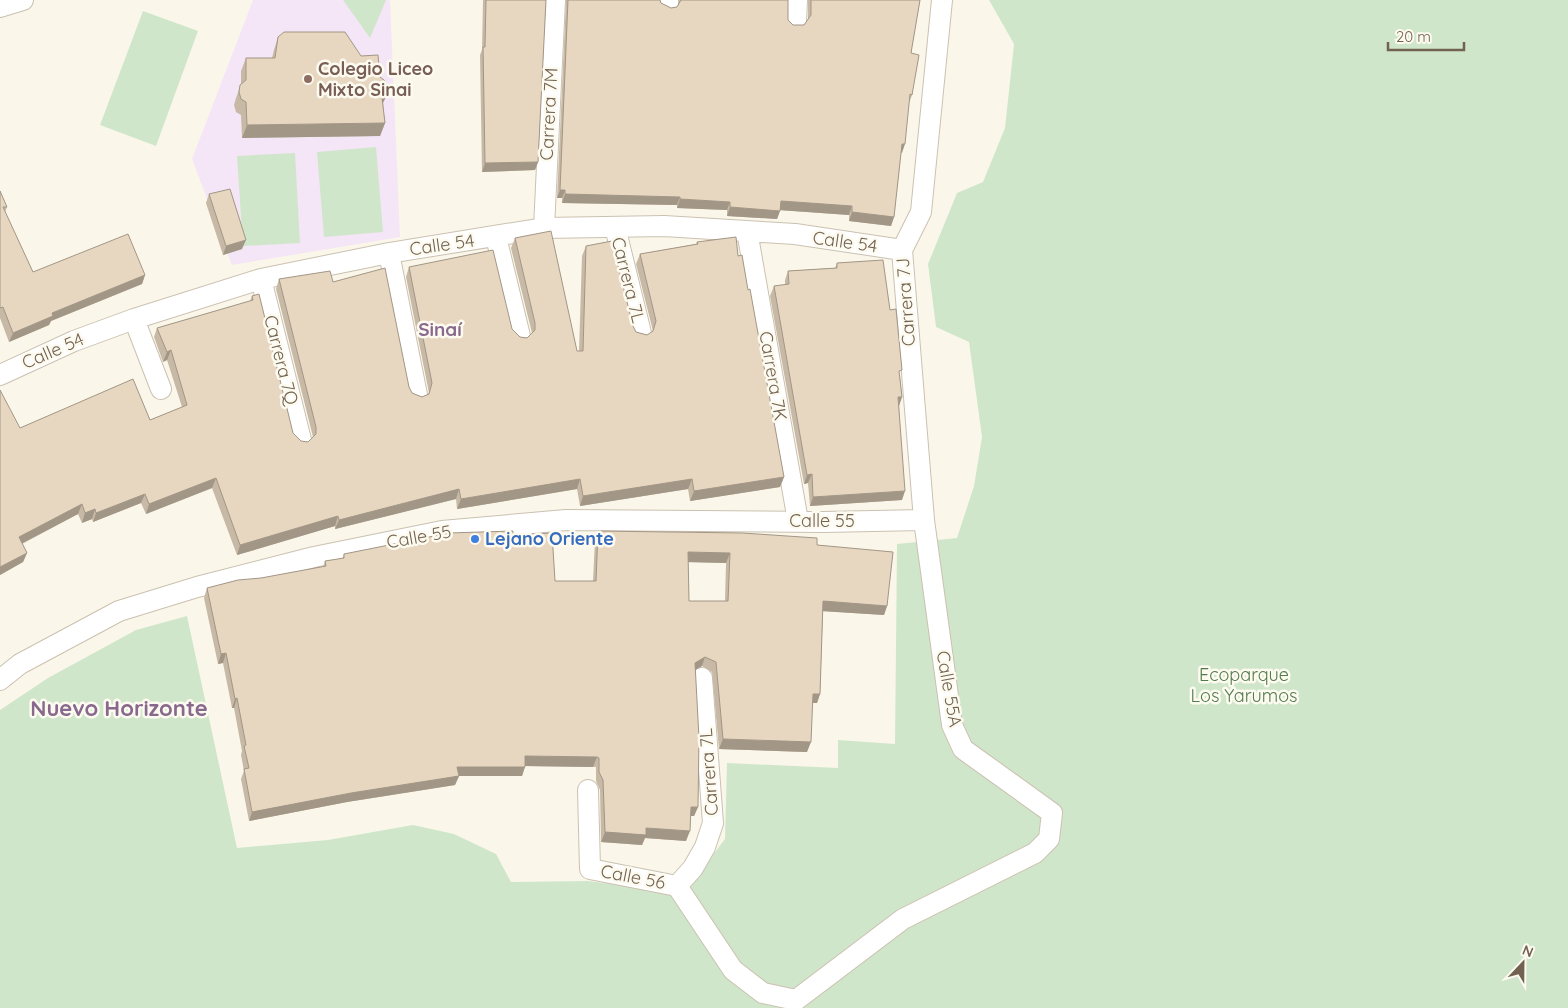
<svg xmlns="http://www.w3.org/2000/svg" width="1568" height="1008" font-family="Quicksand,sans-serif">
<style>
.education{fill:#f4e6f7}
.green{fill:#d0e6ca}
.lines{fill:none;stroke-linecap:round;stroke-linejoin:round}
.street-casing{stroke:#cbc1b1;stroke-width:22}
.street{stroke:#fff;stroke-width:20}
.wall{fill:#c7b9a5;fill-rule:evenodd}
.shaded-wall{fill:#a29686}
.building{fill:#e7d7c0;stroke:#a29686;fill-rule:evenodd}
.education-dot{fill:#8d6e63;stroke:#fdfaf0;stroke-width:2}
.shop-dot{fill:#3f7fe0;stroke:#fdfaf0;stroke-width:2}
.labels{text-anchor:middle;stroke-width:5;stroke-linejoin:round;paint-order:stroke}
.education-label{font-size:18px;font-weight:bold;fill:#785e54;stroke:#fdfaf0;text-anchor:start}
.street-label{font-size:18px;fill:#726250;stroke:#fdfaf0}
.shop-label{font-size:18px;font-weight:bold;fill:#366cbe;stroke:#fdfaf0;text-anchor:start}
.park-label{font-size:18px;fill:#527b4d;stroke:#fdfaf0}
.neighbourhood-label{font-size:19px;font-weight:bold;fill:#88688d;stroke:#fdfaf0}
.district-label{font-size:22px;font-weight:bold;fill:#88688d;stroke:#fdfaf0}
</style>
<rect width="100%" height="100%" fill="#faf7ea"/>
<path class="education" d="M253 0H390L400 237 232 265 192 159Z"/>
<path class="green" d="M343 0H386L370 38Z
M989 0H1568V1008H0V710L48 678 136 630 187 616 237 848 328 840 413 825 454 834 496 854 511 882 588 881 665 891 687 889 725 839 727 763 838 768V740L895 744 897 544 957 538 974 486 982 437 969 342 936 327 928 264 957 193 983 182 1005 128 1014 44Z
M143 11 198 31 156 146 100 125Z
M376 147 383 232 324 237 317 152Z
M295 153 300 243 243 246 237 156Z"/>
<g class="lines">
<defs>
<path id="street" d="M668 5V0
M0 7 23 0
M796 23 797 0
M615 227 641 333
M544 228 555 0
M747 231 798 521
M496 237 520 336
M389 253 417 395
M261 279 301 440
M134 319 161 389
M0 375 74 341 134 319 261 279 389 253 544 228 664 226 795 234 902 250
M0 680 20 664 119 611 197 587 314 557 442 531 566 520 823 522 924 520
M588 790 590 869 677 886
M677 886 733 970 763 993 796 1000 903 919 1035 853 1049 839 1052 813 963 749 952 725 924 520 902 250 921 212 942 0
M677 886 693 868 705 847 713 823 702 678"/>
</defs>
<use href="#street" class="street-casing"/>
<use href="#street" class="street"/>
</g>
<path class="wall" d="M483 0H546L538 162 535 170 482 172 480 55 482 50Z
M566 0H660L661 3 671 8 677 7 679 3V0H788V20L793 25H804L808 20V0H920L911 53 912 95 909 103 901 153 894 217 891 226 849 221V215L780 210 777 219 727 216V210L677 208V205L562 203V198H557Z
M278 37 361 56 389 88 383 103 385 123 380 136 242 138 241 115 236 112 234 105 236 98 241 84V71L246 58H272L274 50Z
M0 191 7 207 5 212 33 272 145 275 142 284 51 321 49 325 9 342 0 318Z
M209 194 242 249 223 255 206 203Z
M515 238 577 351H579L582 256 586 246 636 332 647 335 652 332 653 331 636 264 640 254 696 244 697 242 738 256 784 477 780 487 690 501 688 489 580 506 577 489 457 509 456 499 335 529V526L237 555 212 488 146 514 141 503 93 522 92 519 82 523 78 514 22 544 27 553 23 562 0 575 20 428 150 420 182 407 167 360 163 362 154 337 157 328 250 301 252 296 293 433 301 441 308 442 313 437 276 289 279 279 333 282 409 387 412 393 422 397 428 394 429 393 406 277 409 267 512 329 520 337 527 338 532 333 511 248Z
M837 263 900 376 902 397 899 405 902 500 810 506 808 483 804 484 770 296 774 286 785 285V280L788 271 835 268Z
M598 531 817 545 887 606 884 615 823 611 820 694 817 703H812L807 752 719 749 712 672 702 666 695 670 698 807 694 816H690L686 841 645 838 642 845 601 842 600 790 596 781V767H593L525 766 522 776H459L455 785 347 802 249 821 241 779 244 771 241 755 242 751 234 708H232L223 663 218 664 204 598 207 588 323 567 325 561 342 559 344 554 513 535 555 581H593L595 540ZM688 562 726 563 725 601H689Z"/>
<path class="shaded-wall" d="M389 88 384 101 378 111 382 98Z
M385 123 380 136 242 138 247 125Z
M902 144H905L902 153 899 152Z
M538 162 535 170 482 172 485 163Z
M560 190H565L562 198H557Z
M565 194 680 197 677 205 562 203Z
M680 199 730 202 727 210 677 208Z
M781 201 852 206 849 215 778 210Z
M730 207 780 211 777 219 727 216Z
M852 212 894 217 891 226 849 221Z
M246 240 242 249 223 255 226 246Z
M145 275 142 284 51 321 49 325 9 342 13 333 52 313Z
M171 350 167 360 163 362 167 352Z
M898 397H902L899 406Z
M812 474 808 483 804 484 807 475Z
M784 477 780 487 690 501 694 491Z
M216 478 212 488 146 514 149 504Z
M580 479 577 489 457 509 461 499Z
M692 479 688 489 580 506 583 496Z
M459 489 456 499 335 529 339 520Z
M905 491 902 500 810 506 813 497Z
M145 494 141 503 93 522 96 513Z
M82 504 78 514 15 547 19 537Z
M95 509 92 519 82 523 85 513Z
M338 516 335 526 237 555 240 545Z
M688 552 730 553 726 563 684 562Z
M27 553 23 562 0 575V567Z
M823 601 887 606 884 615 820 611Z
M226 653 223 663 218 664 221 654Z
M705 657 702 666 692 672 695 663Z
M813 694H820L817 703H809Z
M237 698 234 708H232L235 699Z
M723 739 811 742 807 752 719 749Z
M525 756 597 757 593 767 522 766Z
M457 767H525L522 776H459L455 785 347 802 249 821 252 812 351 793Z
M691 807H698L694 816H688Z
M646 828 690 831 686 841 645 838 642 845 601 842 605 832Z"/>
<path class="building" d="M486 0H546L538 162 485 163 483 47H485Z
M568 0H660L661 3 671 8 677 7 681 0H788V20L793 25H804L811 15V0H920L911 53 919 55 912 95 910 94 905 144H902L894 217 852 212V206L781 201 780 211 730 207V202L680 199V197L565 194V190H560Z
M284 32H345L361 56 378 55 380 77 384 80 389 88 382 98 385 123 247 125 246 102 241 99 239 92 240 85 246 80V58H275L278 37Z
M230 189 246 240 226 246 209 194Z
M0 191 7 207H3L33 272 128 234 145 275 52 313 53 316 13 333 3 307 0 308Z
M551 231 577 351H583L586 246 612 241 633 326 636 332 647 335 653 331 656 321 640 254 698 244 697 242 736 237 738 256 742 255 748 290 750 289 784 477 694 491 692 479 583 496 580 479 461 499 459 489 339 520 338 516 240 545 216 478 149 504 145 494 96 513 95 509 85 513 82 504 19 537 27 553 0 567V390L20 428 133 379 150 420 187 405 171 350 167 352 157 328 253 300 252 296 259 294 293 433 301 441 308 442 316 434V427L279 279 330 271 333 282 385 268 409 387 412 393 422 397 429 394 432 383 409 267 493 250 512 329 520 337 527 338 535 330V323L515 238Z
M883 260 890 310 896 309 902 370 899 371 902 397H898L905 491 813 497 812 474 807 475 774 286 789 284 788 271 837 268V263Z
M513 531V535L552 533 555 581H596L598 531 742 533 817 538V545L893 552 887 606 823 601 820 694H813L811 742 723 739 716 662 705 657 695 663 699 738 698 807H691L690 831 646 828V835L605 832 603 780 599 772V758L597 757 525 756V767H457L459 776 351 793 252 812 244 769 249 768 244 746 246 745 237 698 235 699 226 653 221 654 207 588 238 580 261 578 326 566 325 561 344 558V554L449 533ZM688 552 730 553 728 601H689Z"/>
<circle class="education-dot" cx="308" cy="79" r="5"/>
<circle class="shop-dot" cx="475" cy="539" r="5"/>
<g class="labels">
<g class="education-label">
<text x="318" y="75">Colegio Liceo<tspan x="318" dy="21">Mixto Sinai</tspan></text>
</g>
<g class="street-label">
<text transform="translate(549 114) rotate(-87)" y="6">Carrera 7M</text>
<text transform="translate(845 242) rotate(8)" y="6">Calle 54</text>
<text transform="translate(442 245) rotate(-8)" y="6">Calle 54</text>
<text transform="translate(628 280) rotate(76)" y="6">Carrera 7L</text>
<text transform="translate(906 302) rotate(-94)" y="6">Carrera 7J</text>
<text transform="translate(53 351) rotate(-23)" y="6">Calle 54</text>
<text transform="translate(281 360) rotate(76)" y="6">Carrera 7Q</text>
<text transform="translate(773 376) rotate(80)" y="6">Carrera 7K</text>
<text x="822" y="527">Calle 55</text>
<text transform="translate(419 537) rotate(-10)" y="6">Calle 55</text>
<text transform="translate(949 689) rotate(80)" y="6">Calle 55A</text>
<text transform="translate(709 772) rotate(-94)" y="6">Carrera 7L</text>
<text transform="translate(633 877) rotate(11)" y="6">Calle 56</text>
</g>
<g class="shop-label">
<text x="485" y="545">Lejano Oriente</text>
</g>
<g class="park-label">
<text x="1244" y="681">Ecoparque<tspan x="1244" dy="21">Los Yarumos</tspan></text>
</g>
<g class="neighbourhood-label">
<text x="440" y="336">Sinaí</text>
</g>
<g class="district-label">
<text x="119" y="716">Nuevo Horizonte</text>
</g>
</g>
<g transform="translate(1523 963) rotate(22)" stroke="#fdfaf0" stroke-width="4" paint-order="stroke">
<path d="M0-4L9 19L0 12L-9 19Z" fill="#726250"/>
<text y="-8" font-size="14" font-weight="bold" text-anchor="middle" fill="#726250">N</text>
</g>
<path d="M1388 42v8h76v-8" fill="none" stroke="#726250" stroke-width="2.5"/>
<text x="1396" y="42" font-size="15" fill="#726250" stroke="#fdfaf0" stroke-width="4" paint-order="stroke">20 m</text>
</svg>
